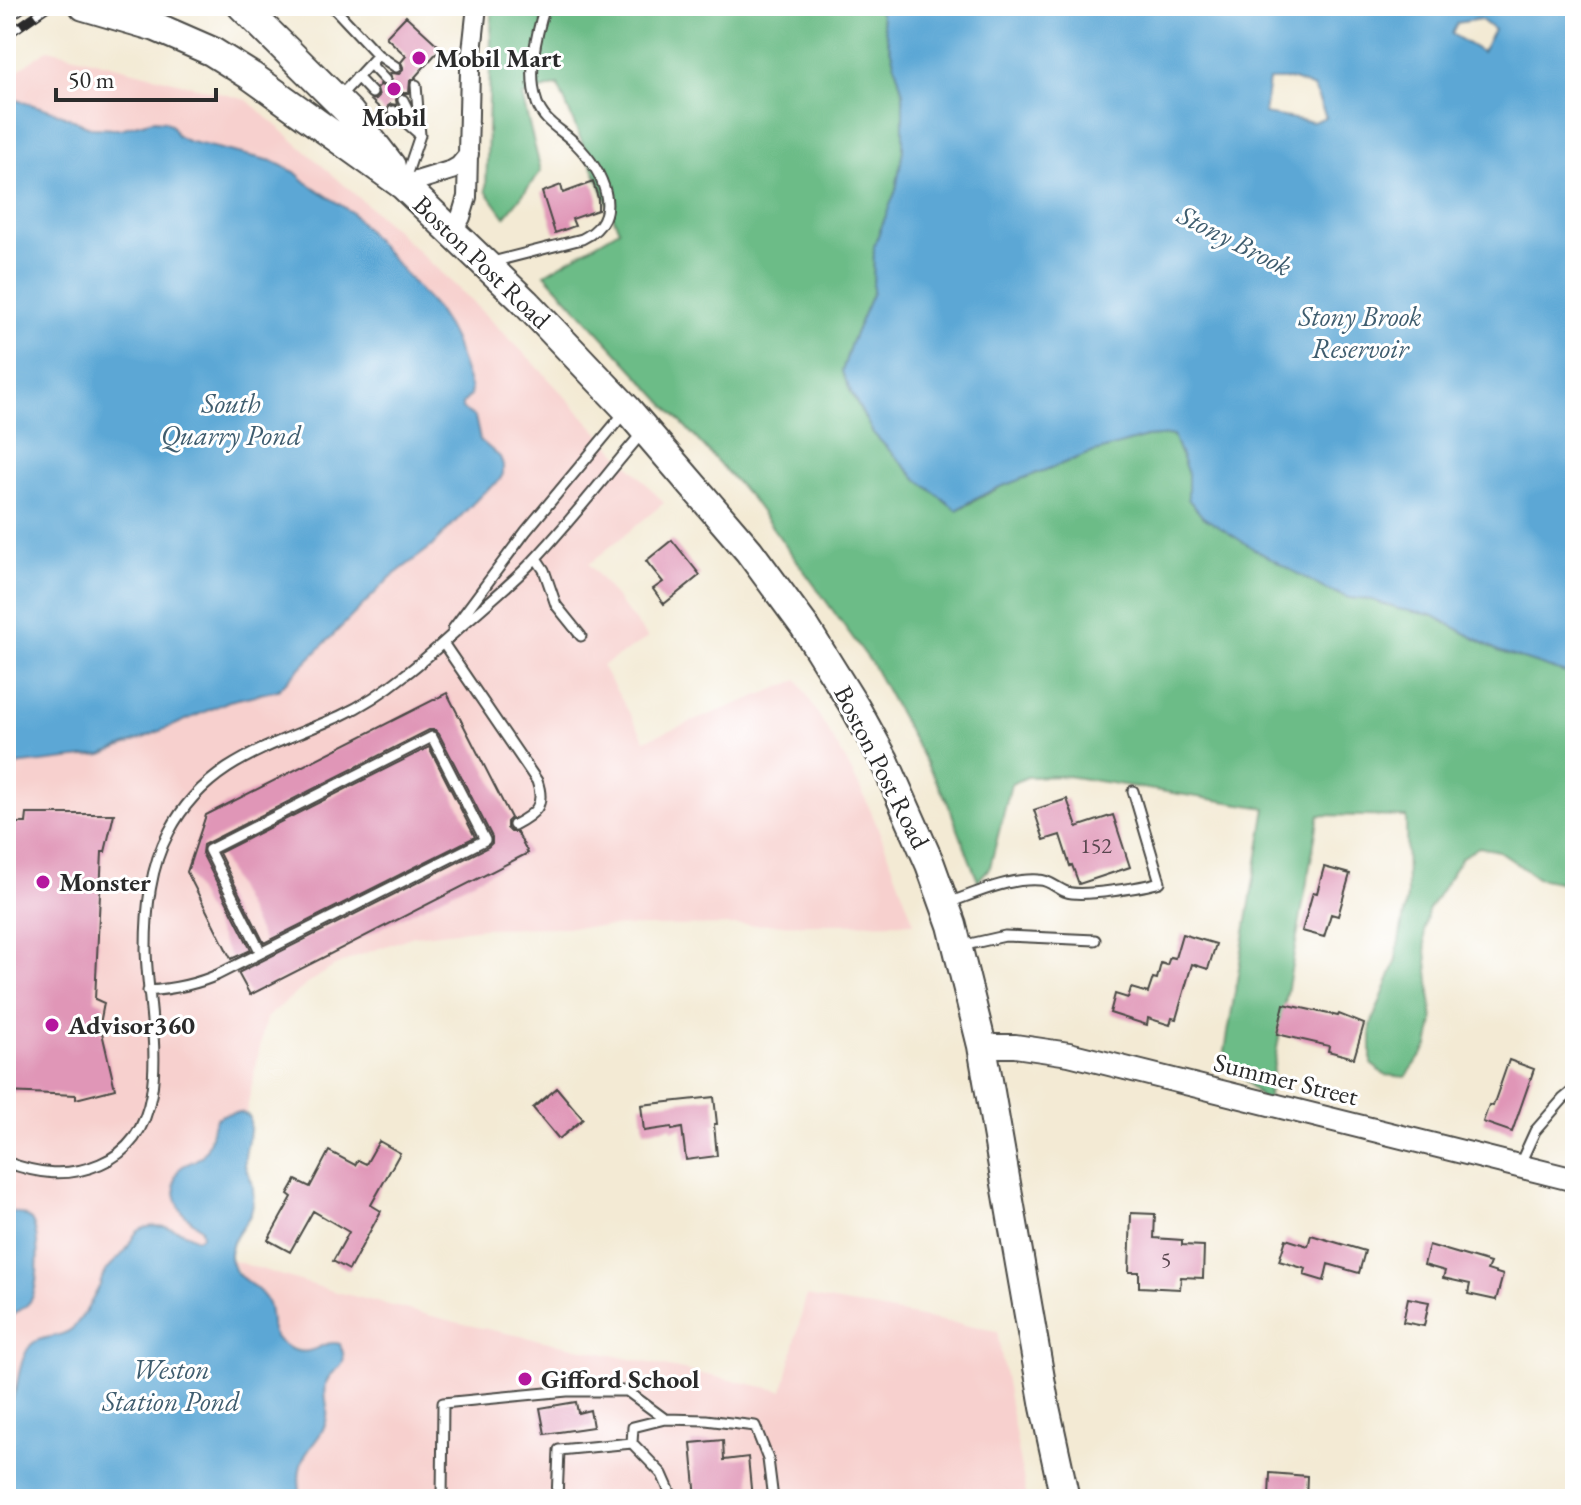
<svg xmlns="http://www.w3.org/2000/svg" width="1581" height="1505" font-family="'EB Garamond',serif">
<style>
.built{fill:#f7d0ce}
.forest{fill:#6cbc87;stroke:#4c7459;stroke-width:2}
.water{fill:#5ca7d5;stroke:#446980;stroke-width:2;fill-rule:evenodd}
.building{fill:#e096b7}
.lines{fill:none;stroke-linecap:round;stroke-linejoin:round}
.service-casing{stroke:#494844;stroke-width:13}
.minor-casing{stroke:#494844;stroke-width:22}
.tertiary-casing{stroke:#494844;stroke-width:26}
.primary-casing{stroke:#494844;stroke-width:32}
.service{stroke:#fff;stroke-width:9}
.minor{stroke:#fff;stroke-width:18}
.tertiary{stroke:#fff;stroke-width:22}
.primary{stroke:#fff;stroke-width:28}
.rail-casing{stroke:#2b2b2b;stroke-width:9}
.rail{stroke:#fff;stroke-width:6;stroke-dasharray:18;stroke-linecap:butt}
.poi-dot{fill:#b5179e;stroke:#fff;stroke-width:3}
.labels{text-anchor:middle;stroke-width:6;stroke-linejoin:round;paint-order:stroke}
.number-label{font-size:22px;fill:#58464e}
.poi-label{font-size:26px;font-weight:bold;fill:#2b2b2b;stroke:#fff;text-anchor:start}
.street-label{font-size:26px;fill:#2b2b2b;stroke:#fff}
.water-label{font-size:28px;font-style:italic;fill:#3f5d6f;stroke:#fff}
</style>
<rect width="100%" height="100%" fill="#fff"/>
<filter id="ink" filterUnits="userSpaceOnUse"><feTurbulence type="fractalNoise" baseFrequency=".0125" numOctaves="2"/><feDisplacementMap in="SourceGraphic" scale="16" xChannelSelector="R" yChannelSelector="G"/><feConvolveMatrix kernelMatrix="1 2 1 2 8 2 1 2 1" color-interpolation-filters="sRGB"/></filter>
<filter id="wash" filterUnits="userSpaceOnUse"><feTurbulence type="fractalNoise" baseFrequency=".006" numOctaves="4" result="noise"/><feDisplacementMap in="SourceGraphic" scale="32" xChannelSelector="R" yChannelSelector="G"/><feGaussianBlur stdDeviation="1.8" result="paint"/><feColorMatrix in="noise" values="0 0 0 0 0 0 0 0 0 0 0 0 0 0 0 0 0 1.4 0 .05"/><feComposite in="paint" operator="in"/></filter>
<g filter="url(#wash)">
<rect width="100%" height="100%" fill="#f3ead4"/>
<path class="built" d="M48 49 247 100 389 224 462 292 533 362 664 503 589 564 648 638 602 666 645 740 798 680 847 763 865 798 881 835 914 923 483 928 414 936 357 956 333 967 311 981 266 1018 246 1113 240 1112 212 1125 206 1150 199 1159 191 1164 182 1166 175 1181 179 1206 184 1215 201 1228 202 1236 197 1239 184 1232 149 1227 140 1230 134 1236 130 1244 122 1255 105 1273 91 1301 73 1328 64 1335 36 1341 13 1399 6 1402 7 1323 10 1316 21 1309 37 1245 35 1229 31 1219 22 1214 6 1210V79Z
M231 1260 333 1291 468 1325 783 1391 806 1296 997 1331 1027 1499H301L299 1482 301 1466 305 1456 315 1443 328 1415V1404L325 1392V1383L331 1374 327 1344 308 1352 286 1346 278 1340 272 1331 269 1319V1306L255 1288 242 1278Z"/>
<path class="forest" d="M492 6H878L903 93V150L896 190 874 246 873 292 851 343 842 372 851 392 873 433 916 478 957 510 1000 487 1088 454 1146 437 1173 435 1188 474V499L1202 516 1323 588 1349 598 1372 600 1398 609 1432 615 1498 651 1575 676V885L1537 878 1499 851 1479 847 1462 857 1428 911 1424 930 1433 1022 1428 1046 1406 1077 1385 1075 1371 1064V1025L1395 964 1407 897 1406 817 1319 815 1267 1104 1224 1057 1266 808 1067 776 1027 777 1011 784 990 867 978 881 947 801 872 664 750 497 545 274 619 230 558 85 522 96 541 171 505 217 486 191Z"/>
<path class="water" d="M878 6H1212L1217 11 1238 6H1575V676L1498 651 1432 615 1398 609 1372 600 1349 598 1323 588 1254 549 1202 516 1188 499V474L1173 435 1146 437 1088 454 1000 487 974 499 957 510 916 478 873 433 851 392 842 372 851 343 873 292 874 246 896 190 903 150V93ZM1480 19 1494 30 1482 52 1452 34 1457 23ZM1269 80H1294L1314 88 1326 117 1313 122 1264 114Z
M13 99 50 110 92 128 120 129 153 120 165 121 172 126 177 136 187 141 272 161 295 172 306 182 351 212 436 309 447 326 454 340 471 389 470 396 462 404V409L475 417 480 440 500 457 503 465V474L499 481 483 493 431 547 391 577 278 690 229 701 177 724 102 755 6 766V100Z
M240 1112 249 1116C254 1133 243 1147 245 1165 246 1171 250 1176 252 1182 254 1191 254 1204 251 1213 245 1227 229 1240 230 1257 233 1281 261 1284 268 1304 274 1321 265 1335 287 1347 313 1361 321 1338 340 1344 351 1370 334 1365 327 1381 322 1392 329 1405 327 1418 324 1434 313 1442 305 1456 297 1469 299 1485 301 1499H6V1402L13 1398C19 1382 19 1360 30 1346 39 1334 61 1340 74 1327 84 1315 93 1299 100 1285 101 1282 102 1277 104 1274 109 1265 119 1259 125 1251 130 1245 132 1236 138 1231 155 1220 181 1230 197 1239L202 1236 201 1228C195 1223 187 1218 182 1212 175 1201 169 1174 183 1166 192 1161 198 1161 204 1153 220 1129 201 1114 240 1112Z
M6 1210C14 1212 24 1213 30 1219 41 1231 39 1286 31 1300 23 1313 11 1309 6 1327Z"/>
<g id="blocks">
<path class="building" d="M406 16 441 48 415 77 416 78 410 81 409 93H403L397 95 396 100 397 105 391 104 388 106 386 114 371 100 376 99 379 96 377 88 380 85 386 87 391 85 392 81 390 74 391 73 399 74 403 70V67L401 62 406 56 386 37Z
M593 182 598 198V210L572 219 575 226 555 233 542 192 561 185 563 193Z
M672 540 700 575 664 604 653 589 663 582 646 561Z
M447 693 511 818 507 822V828L511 832H517L528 853 250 995 238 973 488 847 492 843V837L439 734 435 730H429L203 845 202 853 251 950 231 959 187 872 206 815Z
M429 747 475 837 264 943 219 853Z
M1067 799 1077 827 1113 815 1130 867 1079 884 1072 865 1070 866 1060 835 1044 840 1034 810Z
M27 814H114L105 852H102L95 999 104 1003 100 1024 115 1089 76 1099V1095L6 1092V823H26Z
M1324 867 1350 874 1338 916 1331 914 1324 937 1302 931 1313 892 1317 893Z
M1182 934 1216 944 1208 969 1192 964 1176 1019 1172 1018 1170 1025 1148 1018 1147 1025 1110 1013 1115 994 1128 998 1131 988 1148 993 1153 978 1157 979 1161 963 1167 965 1170 957 1175 958Z
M1284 1004 1338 1016 1339 1014 1364 1024 1354 1058 1328 1051 1329 1046 1277 1034Z
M1509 1060 1534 1069 1512 1132 1483 1122 1489 1105 1493 1106Z
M557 1088 583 1119 559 1139 533 1108Z
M714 1097 717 1124H714L717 1156 686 1160 682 1128 672 1130 671 1127 644 1131 641 1105Z
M379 1141 400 1153 371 1205 381 1211 349 1270 333 1261 349 1232 313 1211 290 1252 268 1240 292 1197 288 1194 296 1180 310 1187 329 1151 355 1165 358 1160 366 1164Z
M1131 1213 1155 1214 1154 1238 1182 1240V1245L1204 1246 1203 1278 1181 1277 1180 1289 1139 1287V1272H1129Z
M1311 1235 1365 1251 1359 1273 1328 1264 1324 1281 1304 1275 1306 1269 1279 1261 1286 1239 1308 1246Z
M1429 1245 1490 1263 1487 1270 1503 1275 1496 1300 1468 1294 1470 1284 1443 1278 1445 1271 1424 1265Z
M1408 1298 1429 1302 1424 1326 1403 1322Z
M576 1402 578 1413 590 1410 593 1427 545 1434 540 1408Z
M723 1440 724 1460 748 1457 752 1499H696L691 1443Z
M1270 1473 1307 1476 1306 1499H1269Z"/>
</g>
</g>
<g filter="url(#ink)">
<use href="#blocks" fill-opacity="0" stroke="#494844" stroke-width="2"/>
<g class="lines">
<defs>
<path id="service" d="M332 6 378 55 339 97
M378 55 396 67
M370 64 385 80
M357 77 372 93
M403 100 417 128
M393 111 417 132
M404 182 420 135 416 85
M492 262 582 239C628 217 601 169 575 143 561 129 544 123 537 103 527 73 536 36 545 6
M536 558 544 570 556 605 581 636
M453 629 526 531 625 412
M443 643 537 781C546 806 535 814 514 825
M948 903C976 893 1008 878 1039 880 1050 880 1057 889 1067 892 1082 897 1144 887 1160 882L1133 791
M961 946 1005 936 1095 940
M148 991C172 989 195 985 217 975L485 840 432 737 209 850 261 953
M6 1162C38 1174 67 1178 100 1164 181 1131 147 1015 146 949 146 909 150 867 169 832 206 761 273 746 340 716 364 705 386 690 406 674 427 658 446 640 466 622 489 602 512 583 533 561 572 520 606 475 643 432
M1519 1166 1535 1131 1563 1099 1575 1089
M442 1499 443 1403 567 1391H627L665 1419
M557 1499 559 1450 632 1443
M673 1499 662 1474 632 1443 633 1427 665 1419 706 1420 755 1426 768 1459 773 1499"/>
<path id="minor" d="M403 185 452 170 459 166 469 154
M452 232 461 217 467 197 470 70 477 6"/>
<path id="tertiary" d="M982 1046H1015L1069 1054 1575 1180"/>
<path id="primary" d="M84 6 156 27 211 51 251 76 403 185 525 302 627 409 749 551 805 627 856 709 884 760 930 864 952 925 982 1046 1045 1407 1065 1499
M242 6 350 113 391 166"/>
</defs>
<use href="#service" class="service-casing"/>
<use href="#minor" class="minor-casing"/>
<use href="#tertiary" class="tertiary-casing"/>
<use href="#primary" class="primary-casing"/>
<use href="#service" class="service"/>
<use href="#minor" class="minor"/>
<use href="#tertiary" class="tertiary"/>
<use href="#primary" class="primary"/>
<defs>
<path id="rail" d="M6 20 26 6
M6 36 49 6"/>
</defs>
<use href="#rail" class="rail-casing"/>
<use href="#rail" class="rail"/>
</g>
</g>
<g class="poi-dot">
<circle cx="419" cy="58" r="8"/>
<circle cx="394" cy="89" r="8"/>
<circle cx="43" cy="882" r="8"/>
<circle cx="52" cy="1025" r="8"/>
<circle cx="525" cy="1379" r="8"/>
</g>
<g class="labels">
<g class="number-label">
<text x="1096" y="853">152</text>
<text x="1166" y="1267">5</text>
</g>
<g class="poi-label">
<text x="435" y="67">Mobil Mart</text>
<text x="394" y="126" text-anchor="middle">Mobil</text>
<text x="59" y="891">Monster</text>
<text x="68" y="1034">Advisor360</text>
<text x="541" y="1388">Gifford School</text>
</g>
<g class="street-label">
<text transform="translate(482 262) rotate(44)" y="9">Boston Post Road</text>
<text transform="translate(882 767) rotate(63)" y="9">Boston Post Road</text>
<text transform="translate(1286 1079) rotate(14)" y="9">Summer Street</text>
</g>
<g class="water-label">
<text transform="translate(1235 240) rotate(27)" y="10">Stony Brook</text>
<text x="1360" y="326">Stony Brook<tspan x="1360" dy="32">Reservoir</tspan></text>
<text x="231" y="413">South<tspan x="231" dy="32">Quarry Pond</tspan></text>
<text x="171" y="1379">Weston<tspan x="171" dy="32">Station Pond</tspan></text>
</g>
</g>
<rect width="1581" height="1505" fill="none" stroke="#fff" stroke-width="32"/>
<path d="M56 88v12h160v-12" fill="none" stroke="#2b2b2b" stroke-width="4"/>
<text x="68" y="88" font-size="24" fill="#2b2b2b" stroke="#ffffff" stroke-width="6" paint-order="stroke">50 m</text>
</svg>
